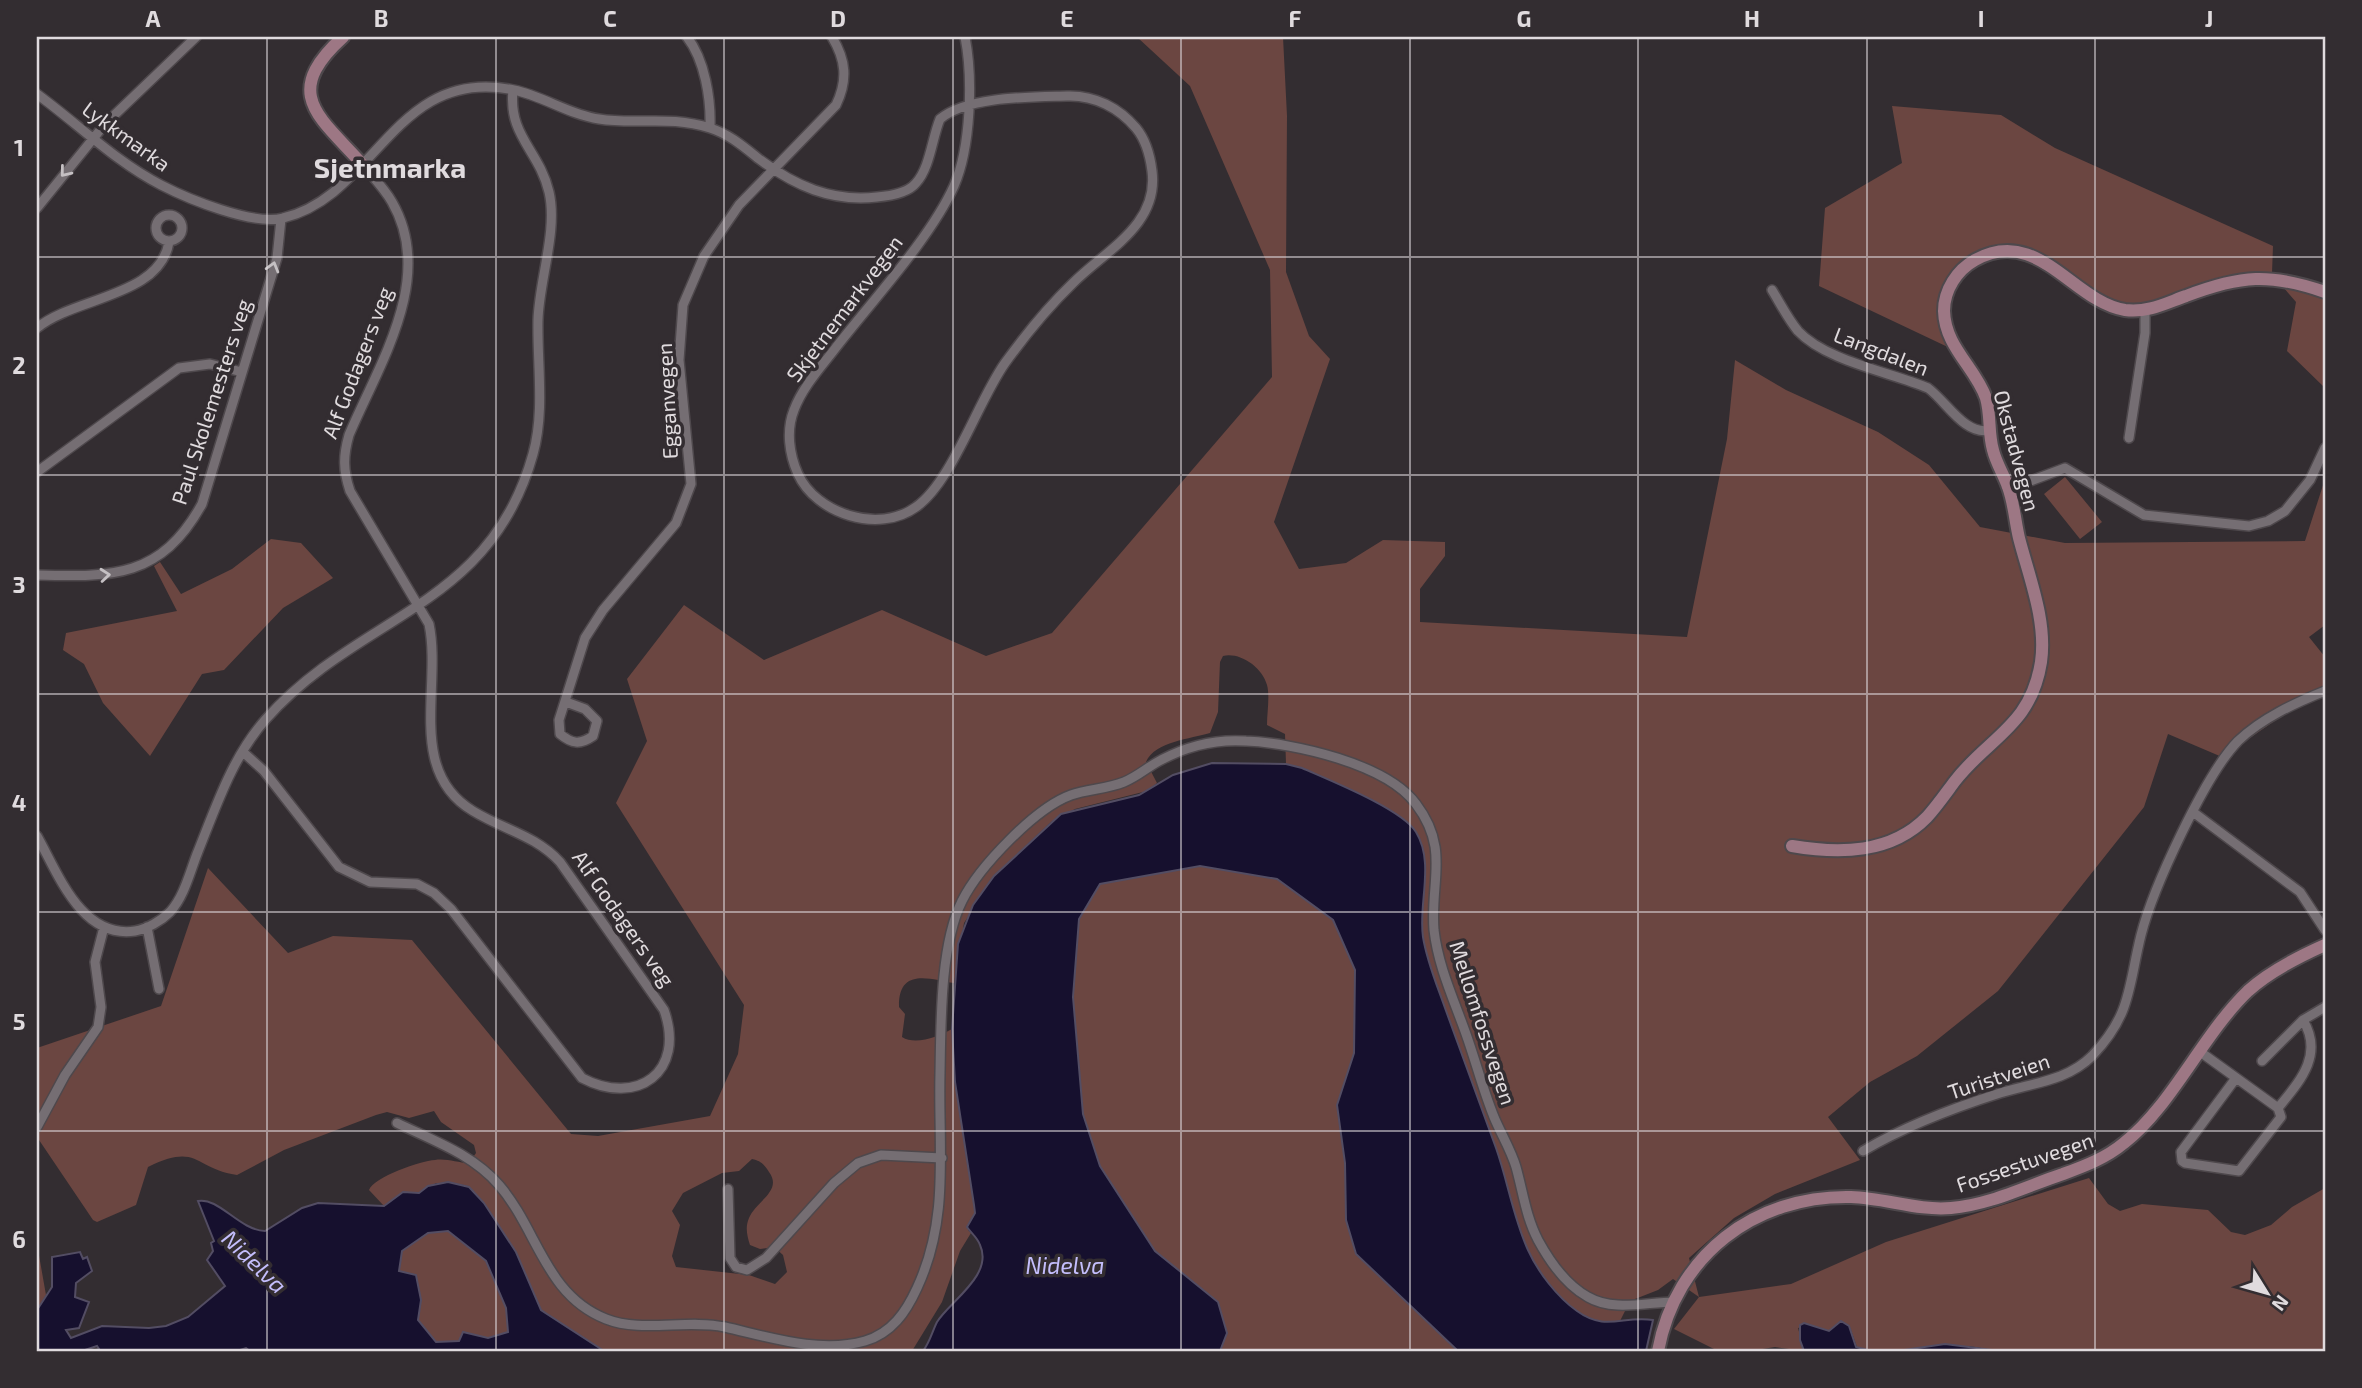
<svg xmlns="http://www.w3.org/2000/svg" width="2362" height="1388" font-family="'Exo 2',sans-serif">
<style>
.green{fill:#6b4641;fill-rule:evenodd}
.water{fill:#16102e;stroke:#534d63;stroke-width:2;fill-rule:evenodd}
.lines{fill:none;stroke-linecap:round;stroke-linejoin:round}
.street-casing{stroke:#4e484c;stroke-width:12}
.secondary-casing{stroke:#4e484c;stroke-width:16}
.street{stroke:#756e73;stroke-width:9}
.secondary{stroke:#9d7784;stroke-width:12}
.oneway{stroke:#c5c0c3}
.grid{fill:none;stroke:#e0dbde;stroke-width:2;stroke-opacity:0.55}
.labels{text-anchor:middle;stroke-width:7;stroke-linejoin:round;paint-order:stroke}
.street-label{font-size:21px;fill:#e0dbde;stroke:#332d31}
.water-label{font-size:23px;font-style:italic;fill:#c4befc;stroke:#332d31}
.district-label{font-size:28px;font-weight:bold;fill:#e0dbde;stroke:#332d31}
.neatline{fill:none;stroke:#e0dbde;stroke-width:2.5}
.grid-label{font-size:23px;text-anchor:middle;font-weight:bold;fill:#e0dbde}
</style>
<rect width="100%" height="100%" fill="#332d31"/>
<path class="green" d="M1137 37H1283L1287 116 1286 272 1309 336 1330 359 1274 522 1299 569 1346 563 1383 540 1445 542V556L1420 589V622L1687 637 1727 439 1735 360 1786 390 1878 432 1929 465 1980 527 2065 543 2305 541 2325 479V625L2309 637 2325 657V695L2289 711 2222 757 2168 734 2144 807 1998 991 1917 1056 1870 1082 1828 1117 1860 1160 1775 1194 1734 1218 1689 1258 1699 1297 1791 1284 1886 1242 2089 1178 2108 1204 2120 1211 2142 1204 2208 1210 2231 1232 2245 1235 2271 1225 2292 1207 2325 1188V1351H2000L1969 1346 1872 1351 1857 1347 1851 1330 1823 1331 1811 1325 1798 1328 1804 1351 1775 1347 1750 1351H1718L1674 1329 1699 1297 1673 1279 1658 1290 1630 1301 1620 1321C1585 1336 1543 1279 1529 1253 1511 1220 1508 1182 1495 1147 1478 1100 1461 1054 1444 1007 1437 985 1428 964 1423 941 1418 913 1424 885 1424 856 1382 819 1343 778 1286 764L1285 734 1267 725C1267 713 1270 696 1267 685 1262 667 1240 652 1223 656L1220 662 1218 712 1210 733C1191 739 1155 741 1146 762L1157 783 1147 791 1075 809 1051 822 994 876 964 923 954 983C930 979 898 967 899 1007L905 1014 902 1037C916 1046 939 1036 952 1029L955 1082 975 1212 968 1230 971 1233 960 1251 942 1302 912 1351H604L541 1310 505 1235 499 1230 484 1203 464 1185 436 1183 420 1193 403 1192 384 1206 369 1190C374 1177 420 1161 435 1160 446 1158 458 1163 469 1163L476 1153 474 1145 441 1122 434 1111 409 1118 387 1112 376 1115 284 1150 237 1175C194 1169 199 1142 148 1167L136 1205 97 1222 93 1220 37 1137V1048L161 1006 208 868 288 953 333 936 412 940 571 1134 598 1136 710 1116 738 1054 744 1005 616 803 647 741 627 679 684 605 764 660 882 610 986 656 1052 633 1272 377 1270 270 1190 86ZM752 1159C761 1161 764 1164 769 1172 783 1191 756 1201 749 1218 745 1227 747 1236 750 1245L760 1249 774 1247 783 1255 787 1272 775 1284 749 1275 676 1267 672 1256 680 1225 672 1211 683 1193 722 1173 739 1171Z
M1892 106 2001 115 2055 148 2273 246 2272 273 2325 294V388L2287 351 2296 302 2271 273 2149 312 2113 304 2015 248 1957 273 1947 301 1952 349 1819 286 1825 208 1902 163Z
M2065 477 2102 522 2080 539 2044 494Z
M271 539 301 543 333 578 283 608 224 670 202 674 150 756 103 703 84 664 63 650 66 633 177 611 154 566 160 562 181 594 232 569Z
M1200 866 1277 879 1333 920 1355 970 1354 1053 1337 1105 1345 1163 1346 1220 1356 1254 1458 1351H1220L1227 1333 1218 1302 1155 1251 1100 1166 1083 1114 1073 997 1079 919 1100 884Z
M448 1231 486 1261 506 1308 509 1332 488 1338 463 1332 459 1341 435 1342 418 1320 421 1300 398 1271 402 1251 428 1233Z
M37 1244 46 1295 37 1310Z"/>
<path class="water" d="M1212 763 1286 764 1302 768C1329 780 1402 809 1416 832 1435 863 1418 904 1423 937 1427 962 1437 985 1445 1008 1462 1055 1479 1102 1496 1148 1508 1182 1513 1217 1528 1250 1538 1272 1557 1297 1577 1311 1606 1332 1623 1315 1653 1320L1646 1351H1458L1356 1254 1346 1220 1345 1163 1337 1105 1354 1053 1355 970 1333 920 1277 879 1200 866 1100 884 1079 919 1073 997 1083 1114 1100 1166 1155 1251 1218 1302 1227 1333 1220 1351H923C930 1342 932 1332 937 1322 949 1302 994 1275 980 1245 978 1238 971 1233 967 1227L975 1213 974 1205 955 1082 952 1029 958 944 973 905 994 876 1061 814 1139 795 1173 775Z
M448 1182 469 1187 484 1203 516 1252 541 1310 604 1351H250L246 1348 237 1351H92L99 1349 97 1346 82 1351H37V1310L52 1287V1257L80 1252 83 1259 87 1257 92 1271 76 1283 75 1297 89 1302 79 1328 66 1330 71 1338 102 1326 149 1328 166 1326 188 1317 225 1286 207 1260 213 1251 211 1243 214 1241 198 1201C219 1197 239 1230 265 1231L302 1208 318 1203 384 1206 403 1192 419 1193 428 1186ZM448 1231 486 1261 506 1308 508 1332 488 1338 463 1332 459 1341 436 1342 418 1320 421 1300 416 1275 399 1271 402 1251 428 1233Z
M1841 1321 1849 1326 1856 1347 1872 1351H1804L1800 1340V1325L1804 1323 1829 1331Z
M1945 1344 2000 1351H1897Z"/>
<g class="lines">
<defs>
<path id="street" d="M687 37C705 60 711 99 710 128
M37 94C78 124 116 162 161 185 188 199 254 226 283 218 376 196 395 65 514 90 543 96 570 115 599 119 637 125 669 115 710 128 729 134 744 147 759 159 795 186 831 202 877 197 889 196 908 193 916 183 930 168 932 138 940 119 967 96 1033 97 1067 96 1095 95 1119 108 1136 128 1146 140 1150 155 1152 171 1159 225 1106 250 1073 283 1048 307 1026 334 1005 363 978 401 952 482 916 507 879 534 816 514 798 474 789 454 786 430 794 410 802 388 820 368 834 350 871 302 930 239 954 186 971 147 973 78 965 37
M37 208 105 124 196 37
M156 228a13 13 0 1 1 26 0a13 13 0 1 1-26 0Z
M1772 290C1780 303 1788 319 1798 331 1826 361 1890 372 1928 388 1947 402 1965 436 1990 430
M37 328C74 297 160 297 169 242
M2129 438 2145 333V311
M37 472 179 368 210 364 242 372
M2009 489 2065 468 2144 515 2249 526 2268 521 2285 511 2310 480 2325 448
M37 575C113 577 161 578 202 504L277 258 281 219
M566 702 585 709 597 721 593 736C580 745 572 744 560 734L559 720 585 638 603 610 676 523 691 484 679 360 683 305 704 256 739 205 836 105C848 80 846 60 832 37
M243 752 264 771 339 867 370 882 417 884 434 893 451 909 582 1078C637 1107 686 1072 664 1010L560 862C535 835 504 830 473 811 406 771 442 686 429 624L350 491C343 470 343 456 349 435 379 364 436 278 392 202 384 188 372 176 362 164
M2193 812 2300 892 2325 930
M37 836C58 873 81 939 135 931 147 929 161 921 170 912 184 897 190 872 197 854 216 807 232 757 266 719 360 613 490 609 533 454 545 411 537 364 538 320 539 281 558 230 549 192 539 150 508 136 513 90
M147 927 159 989
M2199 1051 2278 1108 2281 1117 2239 1171 2185 1163 2182 1161 2181 1152 2236 1078
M2262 1061 2303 1020
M2278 1108C2300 1081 2324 1055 2303 1020L2325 1007
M397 1123C434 1141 472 1154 499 1185 538 1230 545 1295 606 1319 641 1333 686 1319 725 1327 769 1337 820 1354 865 1341 892 1333 906 1312 917 1288 950 1218 938 1148 940 1073 941 1023 940 945 962 901 979 867 1035 808 1071 795 1088 789 1107 789 1124 782 1137 777 1149 766 1161 760 1187 746 1217 739 1246 741 1294 743 1387 764 1416 804 1450 849 1430 881 1434 930 1438 966 1454 1000 1466 1034 1476 1062 1483 1090 1494 1117 1501 1134 1511 1150 1516 1167 1523 1192 1526 1217 1538 1240 1550 1262 1566 1285 1588 1297 1614 1312 1646 1302 1674 1302
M37 1127 65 1075 98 1027 101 1007 95 962 104 927
M1863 1151C1905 1126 1953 1108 2000 1093 2032 1083 2067 1081 2092 1056 2132 1014 2128 987 2141 935 2153 888 2205 775 2238 741 2262 718 2295 703 2325 691
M728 1189 730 1258 736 1267 747 1270 766 1258 834 1183 858 1163 881 1155 942 1158"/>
<path id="secondary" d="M343 37C280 94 320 117 362 164
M1792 846C1839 854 1891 854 1927 817 1937 806 1946 793 1955 781 1989 737 2031 726 2041 662 2047 621 2029 577 2019 538 2015 521 2014 503 2008 487 2004 475 1996 463 1993 450 1988 433 1991 415 1986 398 1975 367 1945 347 1944 311 1944 290 1957 270 1975 260 2038 225 2073 302 2125 310 2148 313 2166 303 2186 296 2241 275 2270 273 2325 292
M1658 1351C1676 1255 1755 1195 1851 1197 1885 1198 1918 1211 1951 1208 1989 1205 2027 1186 2063 1174 2085 1166 2106 1158 2124 1143 2171 1107 2203 1034 2248 991 2270 971 2298 957 2325 945"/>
</defs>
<use href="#street" class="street-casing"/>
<use href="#secondary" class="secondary-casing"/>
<use href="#street" class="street"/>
<use href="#secondary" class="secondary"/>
</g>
<defs><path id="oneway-chevron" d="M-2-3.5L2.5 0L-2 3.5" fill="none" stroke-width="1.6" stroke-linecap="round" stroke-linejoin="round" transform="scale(1.75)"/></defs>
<g class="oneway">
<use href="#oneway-chevron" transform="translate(65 172) rotate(129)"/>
<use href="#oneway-chevron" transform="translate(273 267) rotate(-74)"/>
<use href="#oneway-chevron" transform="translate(105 575) rotate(-5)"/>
</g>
<path class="grid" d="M267 37V1351M496 37V1351M724 37V1351M953 37V1351M1181 37V1351M1410 37V1351M1638 37V1351M1867 37V1351M2095 37V1351M37 257H2325M37 475H2325M37 694H2325M37 912H2325M37 1131H2325"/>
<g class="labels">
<g class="street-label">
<text transform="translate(126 137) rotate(36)" y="7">Lykkmarka</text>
<text transform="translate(845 309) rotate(-53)" y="7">Skjetnemarkvegen</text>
<text transform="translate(1881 352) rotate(21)" y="7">Langdalen</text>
<text transform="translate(358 363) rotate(-69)" y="7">Alf Godagers veg</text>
<text transform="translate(668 401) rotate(-93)" y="7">Egganvegen</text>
<text transform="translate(212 402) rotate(-72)" y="7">Paul Skolemesters veg</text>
<text transform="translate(2016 451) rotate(75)" y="7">Okstadvegen</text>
<text transform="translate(623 919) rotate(55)" y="7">Alf Godagers veg</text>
<text transform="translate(1482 1023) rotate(72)" y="7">Mellomfossvegen</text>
<text transform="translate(1999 1077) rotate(-18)" y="7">Turistveien</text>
<text transform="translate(2025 1163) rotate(-19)" y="7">Fossestuvegen</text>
</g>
<g class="water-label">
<text transform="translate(254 1262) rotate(44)" y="8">Nidelva</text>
<text x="1065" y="1274">Nidelva</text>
</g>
<g class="district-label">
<text x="390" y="178">Sjetnmarka</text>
</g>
</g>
<rect width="2362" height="1388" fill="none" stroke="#332d31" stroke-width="77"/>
<g transform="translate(2267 1293) rotate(127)" stroke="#332d31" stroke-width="5" paint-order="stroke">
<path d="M0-5L12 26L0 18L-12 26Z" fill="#e0dbde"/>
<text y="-10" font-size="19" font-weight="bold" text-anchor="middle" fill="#e0dbde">N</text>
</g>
<rect x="38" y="38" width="2286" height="1312" class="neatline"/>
<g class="grid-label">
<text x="153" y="27">A</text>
<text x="381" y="27">B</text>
<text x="610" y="27">C</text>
<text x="838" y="27">D</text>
<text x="1067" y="27">E</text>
<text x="1295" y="27">F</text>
<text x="1524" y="27">G</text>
<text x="1752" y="27">H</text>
<text x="1981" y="27">I</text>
<text x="2209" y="27">J</text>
<text x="19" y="156">1</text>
<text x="19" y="374">2</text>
<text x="19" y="593">3</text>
<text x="19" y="811">4</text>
<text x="19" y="1030">5</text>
<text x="19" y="1248">6</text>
</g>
</svg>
